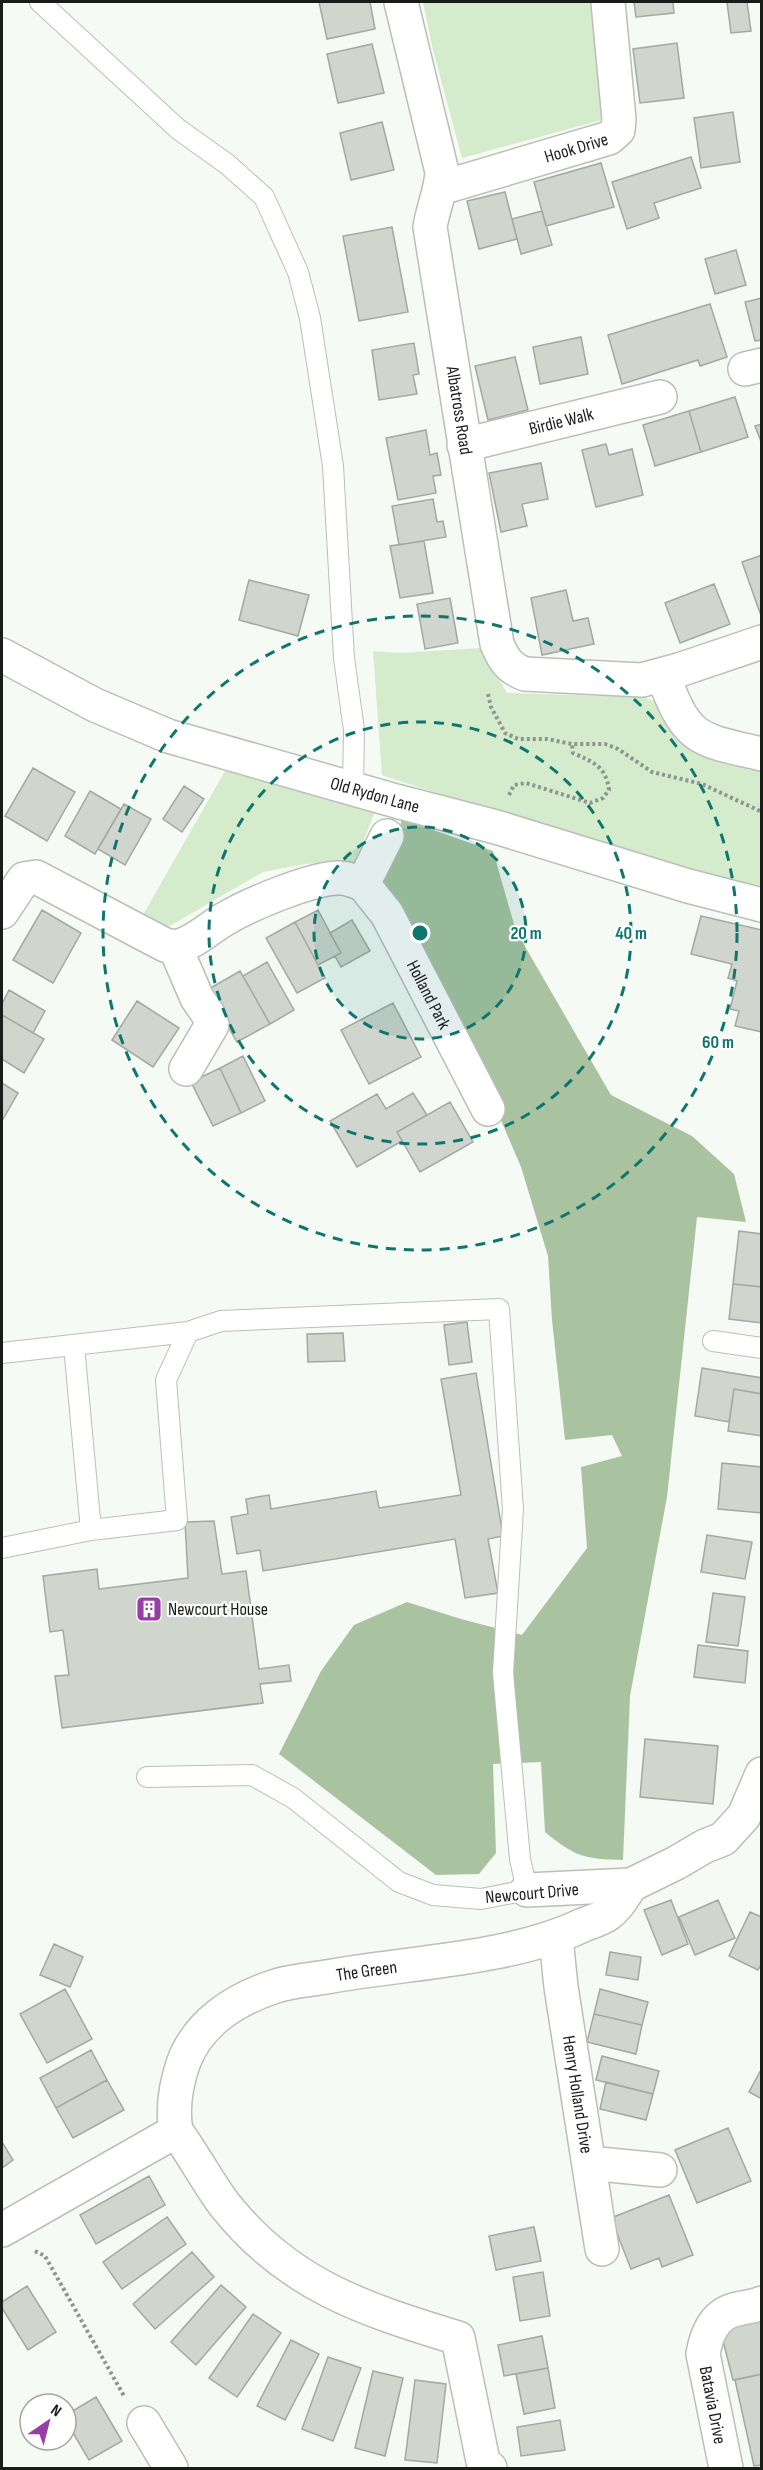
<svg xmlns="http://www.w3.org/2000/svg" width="763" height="2470" font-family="'Sofia Sans Condensed',sans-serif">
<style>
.green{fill:#d4ebcc}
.forest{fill:#a9c3a0}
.building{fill:#d0d5ce;stroke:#a3a8a2;stroke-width:1.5}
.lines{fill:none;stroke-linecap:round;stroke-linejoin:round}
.service-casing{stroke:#babfb9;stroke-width:22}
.minor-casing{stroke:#babfb9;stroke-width:36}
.path{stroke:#90948f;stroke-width:4;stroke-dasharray:3 3;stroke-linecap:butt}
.service{stroke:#fff;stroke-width:20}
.minor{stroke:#fff;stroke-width:33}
.ring{fill:none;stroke:#0f766e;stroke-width:3;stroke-dasharray:10 8}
.labels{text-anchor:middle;stroke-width:4.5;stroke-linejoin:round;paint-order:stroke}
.street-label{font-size:18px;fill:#1a1c19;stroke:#fff}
.poi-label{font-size:18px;fill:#1a1c19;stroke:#fff;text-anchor:start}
.centre{fill:#0f766e;stroke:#fff;stroke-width:3}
.ring-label{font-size:18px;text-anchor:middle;font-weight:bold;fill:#0f766e;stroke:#fff;stroke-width:4.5;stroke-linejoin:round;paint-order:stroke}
</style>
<rect width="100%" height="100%" fill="#f5faf4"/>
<path class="green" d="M423 2H600L609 118 462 158 433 50Z
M481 648 507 693 643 697 658 703 761 765V891L549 830 382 775 373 651 399 653Z
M225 771 376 809 355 862 304 864 263 872 168 927 143 915Z"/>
<path class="forest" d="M402 819 493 851 516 931 611 1095 692 1136 734 1174 746 1222 697 1217 667 1497 630 1696 623 1860C585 1859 575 1857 545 1832L541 1762 493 1764 496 1853 479 1874 436 1875 279 1754 321 1671 354 1625 407 1602 461 1619 522 1635 587 1548 581 1467 622 1456 612 1435 565 1440 552 1320 548 1256 521 1167 443 984 384 881Z"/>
<path class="building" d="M319 2H370L375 29 327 39Z
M634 2H673L674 13 636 17Z
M727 2H747L751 31 731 33Z
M677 43 684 98 640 103 633 49Z
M372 44 384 93 338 103 327 54Z
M733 112 740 162 701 168 694 118Z
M382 122 394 170 351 180 340 133Z
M691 157 701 188 654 203 659 218 627 229 612 182Z
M601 163 614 207 546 226 534 182Z
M505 192 517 239 479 249 467 201Z
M542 211 552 245 521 254 512 219Z
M392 227 408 312 359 321 343 236Z
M736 250 746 285 715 294 705 259Z
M762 298V340L755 341 745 302Z
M710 304 727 357 700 366 698 360 622 384 608 335Z
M581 337 588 374 540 384 533 347Z
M414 343 419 374 413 375 417 394 379 400 372 350Z
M515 357 528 410 488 420 475 366Z
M735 397 748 437 701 452 689 411Z
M689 411 701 452 655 466 643 425Z
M762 424V444L755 426Z
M426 430 430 455 437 453 441 475 433 476 436 493 398 500 386 438Z
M606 444 609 455 632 449 643 495 596 507 582 450Z
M541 463 548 499 522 504 527 526 501 532 489 473Z
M433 499 437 522 443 521 446 537 399 545 392 506Z
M424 541 433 593 400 598 390 546Z
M762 555V613H760L742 562Z
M249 580 309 595 298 636 239 620Z
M714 584 730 624 680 643 665 603Z
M566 590 573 621 588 618 594 644 542 655 531 598Z
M450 598 458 643 425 649 417 604Z
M33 768 75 792 47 841 5 816Z
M184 786 204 799 182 832 163 819Z
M90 791 121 809 95 854 65 836Z
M124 804 151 819 125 865 98 849Z
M42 910 81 933 53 983 13 960Z
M318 910 341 953 318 965 295 922Z
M701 916 762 930V1032L735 1026 739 1011 730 1009 737 981 728 978 732 964 691 954Z
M352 920 370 951 341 967 335 956 341 953 330 933Z
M295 922 325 978 297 993 266 938Z
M267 962 294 1010 270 1024 243 976Z
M240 971 270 1024 237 1042 207 990Z
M9 990 45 1011 33 1033 2 1015V1004Z
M137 1001 179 1028 153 1067 112 1040Z
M393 1003 421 1057 369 1084 341 1030Z
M2 1015 44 1039 24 1073 2 1059Z
M243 1056 265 1101 241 1113 220 1068Z
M220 1068 241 1113 213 1126 191 1082Z
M2 1083 18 1093 2 1121Z
M413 1093 427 1115 397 1132 402 1141 357 1167 330 1121 377 1094 386 1109Z
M450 1102 473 1142 420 1172 397 1132Z
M739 1231 762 1234V1287L733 1284Z
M733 1284 762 1287V1323L729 1319Z
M467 1322 472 1362 449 1365 444 1325Z
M343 1333 345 1361 308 1362 307 1334Z
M702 1368 762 1378V1394L734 1389 729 1422 695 1416Z
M476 1373 503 1536 488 1539 498 1593 465 1598 455 1539 263 1571 260 1550 237 1554 231 1517 248 1514 246 1499 269 1495 271 1509 376 1491 379 1508 461 1495 441 1379Z
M734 1389 762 1394V1436L728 1431Z
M722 1463 762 1467V1513L718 1509Z
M214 1521 222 1574 246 1571 259 1669 289 1665 291 1681 260 1684 263 1703 62 1728 55 1676 69 1675 63 1630 50 1632 43 1576 97 1569 99 1589 188 1578 185 1522Z
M707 1535 752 1542 745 1579 701 1572Z
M713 1593 745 1597 738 1646 706 1642Z
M698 1645 748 1651 745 1683 694 1677Z
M645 1739 718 1746 713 1804 640 1797Z
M671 1900 688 1944 662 1955 644 1910Z
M718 1900 735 1938 695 1955 679 1917Z
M750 1912 762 1917V1963L758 1970 729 1956Z
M54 1944 83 1957 70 1987 40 1975Z
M610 1952 641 1957 638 1980 606 1975Z
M65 1989 92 2039 47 2063 20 2014Z
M600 1989 648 2002 642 2025 594 2014Z
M594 2014 642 2025 636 2054 587 2042Z
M91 2050 107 2080 56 2108 40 2078Z
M602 2056 659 2071 653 2094 596 2080Z
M762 2068V2099L749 2092Z
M107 2080 124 2110 73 2138 56 2108Z
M606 2082 653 2094 646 2120 600 2109Z
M728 2128 751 2181 697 2203 675 2150Z
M2 2142 13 2160 2 2168Z
M149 2176 165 2205 96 2244 80 2215Z
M669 2195 693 2255 662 2267 659 2258 631 2269 611 2218Z
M167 2217 186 2244 122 2289 103 2262Z
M534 2227 541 2261 496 2270 489 2236Z
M192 2252 214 2277 155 2329 133 2304Z
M543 2272 550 2316 520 2321 513 2277Z
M221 2285 246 2307 196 2365 171 2342Z
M27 2286 56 2332 28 2350 2 2308V2302Z
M253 2314 281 2333 237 2397 209 2378Z
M762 2319V2374L733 2380 720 2329Z
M542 2336 548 2368 504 2376 498 2345Z
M291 2340 319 2354 285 2420 257 2406Z
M328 2357 361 2368 333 2441 302 2429Z
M548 2368 555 2408 524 2414 516 2374Z
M373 2371 403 2378 385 2456 355 2448Z
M762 2374V2465L754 2466 735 2380Z
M415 2380 446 2384 437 2463 405 2460Z
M96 2397 122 2441 89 2460 66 2421V2415Z
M560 2420 565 2450 521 2456 517 2427Z"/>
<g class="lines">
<defs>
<path id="service" d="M40 2 178 129 227 164 264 197 298 272 310 318 333 466 344 658 354 730 353 789
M713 1341 762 1348
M74 1346 91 1530
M2 1353 188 1332 221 1321 499 1309 513 1509 503 1673 520 1859 527 1890 481 1899 433 1895 399 1882 293 1798 252 1775 147 1777
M2 1548 91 1530 177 1520 166 1380 188 1332"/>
<g id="minor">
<path id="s1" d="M401 2 442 172C441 191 433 208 430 227L497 644C504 660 509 668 525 674L642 680 679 670 762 642"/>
<path id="s2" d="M441 188 609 138 618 130 619 119 608 2"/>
<path d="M745 369 762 365"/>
<path id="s3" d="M464 445 660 397"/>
<path id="s4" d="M2 655 95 705 168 736 396 801 496 827 688 886 762 905"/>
<path d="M663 675C687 741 697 739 762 754"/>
<path id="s5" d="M387 836 363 884 387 914 488 1109"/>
<path d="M2 912 24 879 36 877 165 945 175 947 197 998 208 1014 212 1025 186 1069"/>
<path d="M175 947C193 944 208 929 223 920 248 905 313 877 341 878 348 878 356 882 363 884"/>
<path d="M527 1890 631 1885 676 1863 705 1846 723 1839 744 1816 762 1774"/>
<path id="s6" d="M556 1938 561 1987 602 2249"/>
<path d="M176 2131C193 2154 207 2181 224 2204 288 2285 363 2309 458 2338L484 2466 490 2468"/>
<path d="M589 2163 660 2170"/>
<path id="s7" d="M2 2230 176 2131C172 2109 176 2085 183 2064 197 2024 234 2000 273 1987 289 1981 309 1980 326 1977 407 1962 510 1960 583 1925 591 1922 601 1919 608 1914 618 1907 624 1895 631 1885"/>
<path d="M144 2423 171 2468"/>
<path d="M726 2468 703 2354C706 2336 714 2315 734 2310 743 2307 753 2307 762 2303"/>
</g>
</defs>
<use href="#service" class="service-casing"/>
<use href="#minor" class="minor-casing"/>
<path class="path" d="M488 694 491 707 505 733 518 739H547L572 744H605L618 749 652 772 702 784 762 812
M509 795 514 785 526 783 590 803 603 798 609 790C606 766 593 762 573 753L572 744
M35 2251 45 2256 124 2396"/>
<use href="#service" class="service"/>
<use href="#minor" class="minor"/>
</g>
<circle cx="420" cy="933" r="106" fill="#0f766e" fill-opacity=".12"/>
<g class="ring">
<circle cx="420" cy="933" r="106"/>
<circle cx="420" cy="933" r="211"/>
<circle cx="420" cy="933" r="317"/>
</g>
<defs>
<symbol id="building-square" viewBox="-11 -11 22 22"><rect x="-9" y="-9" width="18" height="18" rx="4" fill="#983ca6" stroke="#fff"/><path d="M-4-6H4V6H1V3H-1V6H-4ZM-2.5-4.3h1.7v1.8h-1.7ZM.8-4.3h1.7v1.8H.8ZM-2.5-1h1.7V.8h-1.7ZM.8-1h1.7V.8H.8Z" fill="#fff"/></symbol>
</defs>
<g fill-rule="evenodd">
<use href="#building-square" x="134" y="1594" width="30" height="30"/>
</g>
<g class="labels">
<g class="street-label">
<text dy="6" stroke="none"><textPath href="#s2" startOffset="141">Hook Drive</textPath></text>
<text dy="6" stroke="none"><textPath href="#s1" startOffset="417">Albatross Road</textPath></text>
<text dy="6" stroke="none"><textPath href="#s3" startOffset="100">Birdie Walk</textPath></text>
<text dy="6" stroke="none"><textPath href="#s4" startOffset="400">Old Rydon Lane</textPath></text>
<text dy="6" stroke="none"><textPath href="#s5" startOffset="183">Holland Park</textPath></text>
<text transform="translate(532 1893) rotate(-5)" y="6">Newcourt Drive</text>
<text dy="6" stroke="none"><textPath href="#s7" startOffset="486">The Green</textPath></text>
<text dy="6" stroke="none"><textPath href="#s6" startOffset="158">Henry Holland Drive</textPath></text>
<text transform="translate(713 2405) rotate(79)" y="6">Batavia Drive</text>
</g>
<g class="poi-label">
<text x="168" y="1615">Newcourt House</text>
</g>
</g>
<circle cx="420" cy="933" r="9" class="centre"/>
<g class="ring-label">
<text x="526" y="939">20 m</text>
<text x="631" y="939">40 m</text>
<text x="718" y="1048">60 m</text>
</g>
<rect width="763" height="2470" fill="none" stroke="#1a1c19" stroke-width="6"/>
<g transform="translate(48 2422) rotate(35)"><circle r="28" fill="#ffffff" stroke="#a3a4a3" stroke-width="1.5"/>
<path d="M0-4.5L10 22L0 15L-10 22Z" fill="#983ca6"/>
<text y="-9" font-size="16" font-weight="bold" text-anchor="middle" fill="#1a1c19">N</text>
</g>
</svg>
